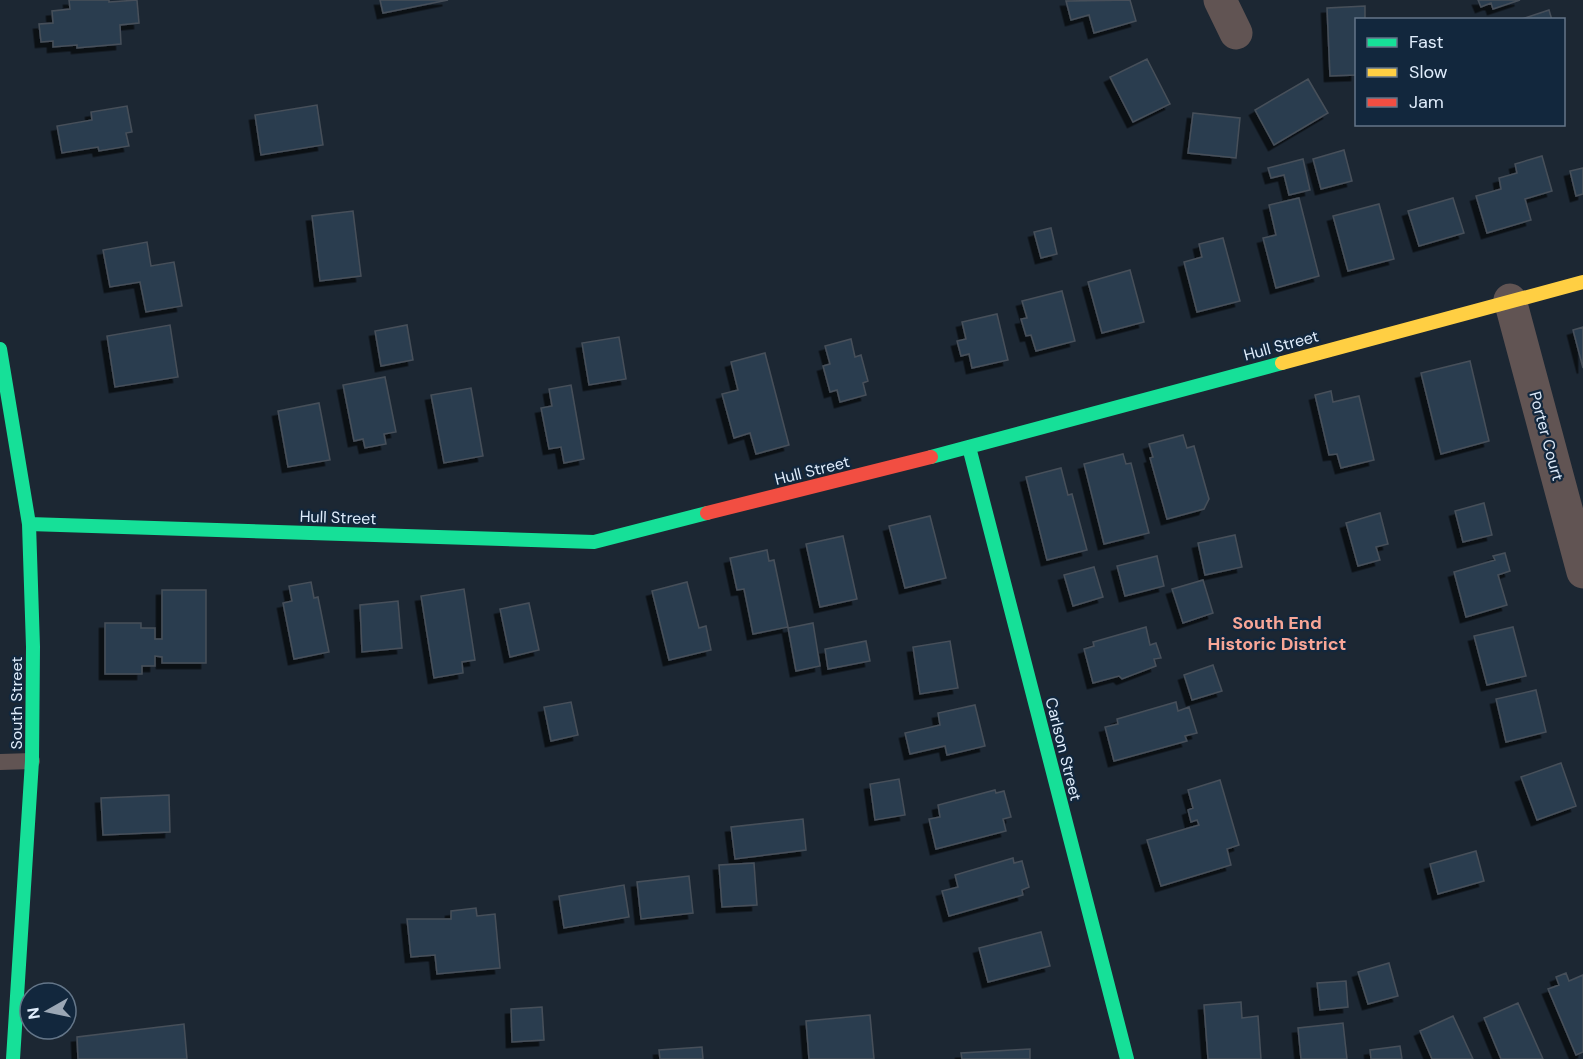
<svg xmlns="http://www.w3.org/2000/svg" width="1583" height="1059" font-family="'DM Sans',sans-serif">
<style>
.building{fill:#2c3e4f;stroke:#47505a;stroke-width:1.5;filter:url(#shadow)}
.lines{fill:none;stroke-linecap:round;stroke-linejoin:round}
.lane{stroke:#615453;stroke-width:16}
.street{stroke:#615453;stroke-width:33}
.fast{stroke:#16e098;stroke-width:14}
.slow{stroke:#ffcf43;stroke-width:14}
.jam{stroke:#f24e42;stroke-width:14}
.labels{text-anchor:middle;stroke-width:4.5;stroke-linejoin:round;paint-order:stroke}
.street-label{font-size:16px;fill:#dfecfb;stroke:#12273d}
.neighbourhood-label{font-size:18px;font-weight:bold;fill:#f8a697;stroke:#12273d}
</style>
<defs>
<filter id="shadow"><feDropShadow dx="-5.5" dy="5.5" stdDeviation="0" flood-color="#0009"/></filter>
</defs>
<rect width="100%" height="100%" fill="#1c2733"/>
<path class="building" d="M69 0H109V2L137 0 139 23 120 25 121 44 77 48V45L53 47V41L41 42 39 24 53 23 52 11 70 9Z
M380 0H448L383 13Z
M1130 0 1136 21 1094 33 1089 15 1071 20 1066 1Z
M1478 0H1520L1493 9 1491 3 1481 7Z
M1365 6V20H1356V75L1330 76 1327 8Z
M1549 10 1552 20H1519Z
M1147 59 1170 104 1133 122 1110 77Z
M1308 79 1328 113 1274 145 1255 110Z
M317 105 323 145 261 155 255 115Z
M127 106 132 132 126 133 129 146 99 151 98 147 62 153 57 126 92 120 91 112Z
M1193 113 1240 118 1236 158 1188 153Z
M1344 150 1352 181 1321 189 1313 159Z
M1542 156 1552 191 1525 199 1531 220 1487 233 1476 196 1501 189 1499 178 1517 173 1515 164Z
M1303 159 1310 190 1289 195 1284 175 1271 178 1268 168Z
M1583 168V194L1576 196 1570 171Z
M1299 198 1319 276 1276 288 1263 238 1276 235 1269 205Z
M1453 198 1464 233 1419 246 1408 211Z
M1379 204 1394 259 1348 271 1333 216Z
M353 211 361 276 320 281 312 216Z
M1051 228 1057 254 1041 258 1034 232Z
M1223 238 1240 301 1197 312 1184 262 1202 257 1199 244Z
M147 242 151 266 174 262 182 306 146 312 140 282 110 287 103 250Z
M1130 270 1144 322 1102 333 1088 282Z
M1062 291 1075 341 1036 351 1031 335 1026 336 1021 319 1027 318 1022 301Z
M997 314 1008 360 972 368 969 354 961 356 957 341 966 339 962 322Z
M170 325 178 377 115 387 107 336Z
M407 325 413 360 381 366 375 331Z
M1583 327V368L1573 330Z
M619 337 626 379 589 385 582 343Z
M851 339 855 357 861 355 868 381 863 383 866 395 840 402 837 390 830 392 823 366 830 364 825 346Z
M765 353 789 445 756 454 750 433 734 438 722 394 738 390 731 362Z
M1470 361 1489 441 1441 454 1421 373Z
M385 377 396 432 384 434 386 444 365 448 363 439 354 441 343 385Z
M571 385 584 459 564 463 561 447 549 449 541 408 552 406 549 389Z
M471 388 483 456 444 463 431 395Z
M1331 391 1333 402 1359 396 1374 460 1341 468 1337 454 1329 455 1315 395Z
M319 403 330 460 288 467 278 411Z
M1183 435 1187 448 1194 446 1209 499 1204 509 1167 519 1150 458 1153 457 1149 444Z
M1123 454 1126 464 1131 463 1149 533 1104 544 1084 464Z
M1061 468 1068 495 1072 494 1087 550 1047 560 1026 477Z
M1484 503 1492 535 1463 542 1455 511Z
M1380 513 1388 544 1376 547 1380 560 1358 566 1346 523Z
M930 516 946 578 905 588 889 526Z
M1235 535 1242 567 1205 575 1198 543Z
M843 536 857 599 820 607 806 544Z
M767 550 769 561 774 560 788 627 753 634 744 589 737 590 730 558Z
M1505 553 1510 571 1498 575 1507 605 1466 617 1454 572 1495 560 1493 556Z
M1157 556 1164 586 1125 596 1117 566Z
M1094 567 1103 597 1073 606 1064 575Z
M1203 580 1213 613 1183 623 1172 589Z
M311 582 314 598 318 597 329 652 294 659 283 603 292 601 289 586Z
M687 582 699 628 706 626 711 650 669 660 652 591Z
M464 589 475 660 462 662 463 673 434 678 421 596Z
M162 590H206V663H162V657L155 656V666H142V674H105V623H141V628H155V639H162Z
M398 601 402 648 362 652 360 605Z
M529 603 539 650 510 657 500 609Z
M813 623 820 666 796 671 788 628Z
M1146 627 1150 645 1156 643 1161 658 1154 659 1156 666 1122 679 1119 676 1093 683 1084 649 1094 646 1093 642Z
M1513 627 1526 676 1487 685 1474 636Z
M866 641 870 661 828 669 825 649Z
M950 641 958 688 920 694 913 647Z
M1213 665 1222 691 1192 700 1184 675Z
M1536 690 1546 732 1506 742 1496 699Z
M571 702 578 735 551 741 544 707Z
M1176 702 1178 711 1189 707 1197 733 1185 736 1187 741 1114 761 1105 727 1118 724 1117 719Z
M975 705 985 746 947 755 945 746 910 754 905 733 940 725 938 713Z
M1561 763 1576 806 1537 820 1521 777Z
M899 779 905 815 875 820 870 784Z
M1220 780 1239 845 1227 849 1231 865 1161 886 1147 840 1199 825 1197 820 1191 822 1188 810 1193 808 1188 790Z
M995 790 996 793 1004 791 1011 817 1003 819 1006 831 936 849 929 819 940 817 938 805Z
M169 795 170 832 103 835 101 798Z
M803 819 806 850 735 859 731 827Z
M1476 851 1484 881 1438 894 1430 864Z
M1013 858 1014 863 1022 861 1029 887 1022 890 1023 895 949 916 942 891 958 887 955 875Z
M754 863 757 905 722 907 719 865Z
M689 876 693 913 641 919 637 882Z
M624 885 629 917 564 928 559 896Z
M476 908 477 916 495 914 500 968 437 974 435 955 411 957 407 919H451V911Z
M1041 932 1050 966 988 982 979 948Z
M1389 963 1398 996 1368 1004 1358 972Z
M1566 973 1569 981 1583 975V1052L1576 1055 1548 989 1559 985 1556 977Z
M1346 981 1348 1007 1320 1010 1317 983Z
M1241 1002 1242 1018 1258 1016 1261 1059H1208L1204 1005Z
M1518 1003 1543 1059H1501L1484 1018Z
M542 1007 544 1040 512 1042 511 1009Z
M870 1015 874 1059H809L806 1021Z
M1453 1016 1473 1059H1432L1420 1031Z
M1343 1023 1347 1059H1301L1298 1028Z
M184 1024 187 1059H78L77 1037Z
M1400 1046 1402 1059H1371L1370 1050Z
M702 1047 703 1059H660L659 1050Z
M1030 1049V1059H962L961 1053Z"/>
<g class="lines">
<path class="lane" d="M0 762 32 761"/>
<path class="street" d="M1220 0 1236 33
M1510 300 1583 572"/>
<path class="fast" d="M0 349 29 524 33 647 32 761 13 1059
M969 447 1127 1059
M931 457 1282 363
M29 524 594 542 707 513"/>
<path class="slow" d="M1282 363 1583 282"/>
<path class="jam" d="M707 513 931 457"/>
</g>
<g class="labels">
<g class="street-label">
<text transform="translate(1281 345) rotate(-15)" y="6">Hull Street</text>
<text transform="translate(1547 436) rotate(75)" y="6">Porter Court</text>
<text transform="translate(812 470) rotate(-14)" y="6">Hull Street</text>
<text transform="translate(338 517) rotate(2)" y="6">Hull Street</text>
<text transform="translate(16 703) rotate(-90)" y="6">South Street</text>
<text transform="translate(1064 749) rotate(76)" y="6">Carlson Street</text>
</g>
<g class="neighbourhood-label">
<text x="1277" y="629">South End<tspan x="1277" dy="21">Historic District</tspan></text>
</g>
</g>
<rect x="1355" y="18" width="210" height="108" fill="#12273d" stroke="#647689" stroke-width="1.5"/>
<rect x="1367" y="38" width="30" height="9" fill="#16e098" stroke="#647689" stroke-width="1.5"/>
<text x="1409" y="48" font-size="18" fill="#dfecfb">Fast</text>
<rect x="1367" y="68" width="30" height="9" fill="#ffcf43" stroke="#647689" stroke-width="1.5"/>
<text x="1409" y="78" font-size="18" fill="#dfecfb">Slow</text>
<rect x="1367" y="98" width="30" height="9" fill="#f24e42" stroke="#647689" stroke-width="1.5"/>
<text x="1409" y="108" font-size="18" fill="#dfecfb">Jam</text>
<g transform="translate(48 1011) rotate(261)"><circle r="28" fill="#12273d" stroke="#647689" stroke-width="1.5"/>
<path d="M0-4.5L10 22L0 15L-10 22Z" fill="#9ba7b5"/>
<text y="-9" font-size="16" font-weight="bold" text-anchor="middle" fill="#dfecfb">N</text>
</g>
</svg>
